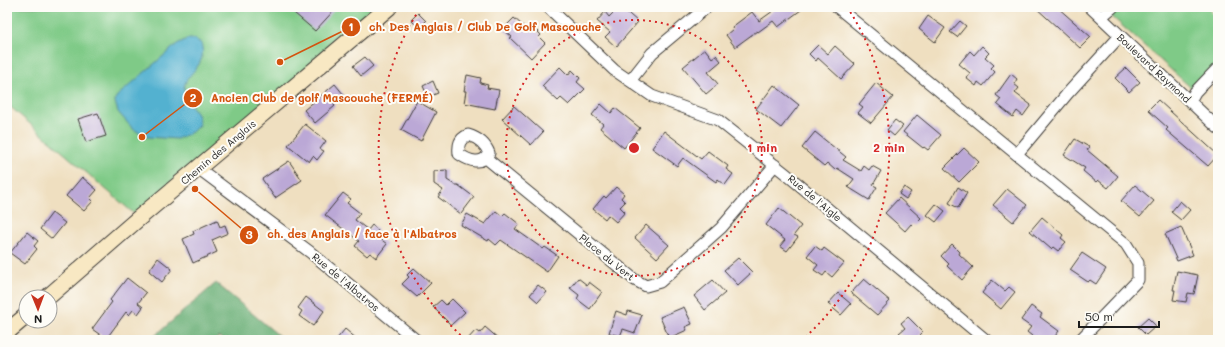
<svg xmlns="http://www.w3.org/2000/svg" width="1225" height="347" font-family="Mali,sans-serif">
<style>
.green{fill:#7fca87;stroke:#4e7352}
.forest{fill:#67ae74;stroke:#426548}
.water{fill:#52b1d0;stroke:#376676}
.building{fill:#bba8d6}
.lines{fill:none;stroke-linecap:round;stroke-linejoin:round}
.street-casing{stroke:#3c3935;stroke-width:13}
.secondary-casing{stroke:#3c3935;stroke-width:18}
.street{stroke:#fff;stroke-width:11}
.secondary{stroke:#f8e8c3;stroke-width:16}
.ring{fill:none;stroke:#d62828;stroke-width:2;stroke-dasharray:2 4}
.labels{text-anchor:middle;stroke-width:4;stroke-linejoin:round;paint-order:stroke}
.street-label{font-size:10px;fill:#1c1c1c;stroke:#fdfcf7}
.centre{fill:#d62828;stroke:#fdfcf7;stroke-width:2}
.ring-label{font-size:12px;text-anchor:middle;font-weight:bold;fill:#d62828;stroke:#fdfcf7;stroke-width:4;stroke-linejoin:round;paint-order:stroke}
.leader{fill:none;stroke:#d4530e;stroke-width:1.5}
.callout-dot{fill:#d4530e;stroke:#fdfcf7;stroke-width:1.5}
.mark-label{font-size:12px;text-anchor:middle;font-weight:bold;fill:#fff}
.callout-label{font-size:11px;text-anchor:middle;font-weight:bold;fill:#d4530e;stroke:#fdfcf7;stroke-width:4;stroke-linejoin:round;paint-order:stroke}
</style>
<rect width="100%" height="100%" fill="#fdfcf7"/>
<filter id="ink" filterUnits="userSpaceOnUse"><feTurbulence type="fractalNoise" baseFrequency=".025" numOctaves="2"/><feDisplacementMap in="SourceGraphic" scale="8" xChannelSelector="R" yChannelSelector="G"/><feConvolveMatrix kernelMatrix="1 2 1 2 8 2 1 2 1" color-interpolation-filters="sRGB"/></filter>
<filter id="wash" filterUnits="userSpaceOnUse"><feTurbulence type="fractalNoise" baseFrequency=".012" numOctaves="4" result="noise"/><feDisplacementMap in="SourceGraphic" scale="16" xChannelSelector="R" yChannelSelector="G"/><feGaussianBlur stdDeviation="0.9" result="paint"/><feColorMatrix in="noise" values="0 0 0 0 0 0 0 0 0 0 0 0 0 0 0 0 0 1.4 0 .05"/><feComposite in="paint" operator="in"/></filter>
<g filter="url(#wash)">
<rect width="100%" height="100%" fill="#efdfc0"/>
<path class="green" d="M7 7H391L139 218 7 104Z
M1117 7H1208L1218 22V65L1198 94 1109 14Z"/>
<path class="forest" d="M216 283 284 340H224L219 337 215 340H150Z"/>
<path class="water" d="M187 39H195L201 43C209 68 183 73 184 90 184 104 200 108 199 125L192 132 177 139 147 137 133 129 118 112 115 102 116 97 177 44Z"/>
<g id="blocks">
<path class="building" d="M287 7H337L315 31Z
M619 7H621L638 22 616 47 605 37 610 32 597 21 605 12 609 17Z
M770 7H805L778 27 773 21 758 32 757 31 735 47 726 35 733 29 732 27 752 12 759 21 773 11Z
M1035 7H1057L1091 37 1080 48Z
M418 13 426 21 419 28 411 20Z
M928 16 945 28 935 42 919 29Z
M514 18 529 31 533 27 541 35 539 37 545 43 531 58 510 38 512 37 503 29Z
M960 21 966 26 957 37 950 32Z
M818 45 828 54 835 46 855 64 841 79 818 58 816 61 809 54Z
M982 46 989 53 985 57 994 65 991 68 995 72 983 86 978 82 976 86 966 78 970 73 959 64 970 51 974 55Z
M705 49 712 58 716 55 721 61 708 72 718 84 706 94 683 67Z
M365 57 373 66 361 76 353 66Z
M560 67 568 75 572 70 580 78 577 82 585 89 569 105 561 98 558 101 542 86Z
M1126 68 1140 82 1129 92 1115 78Z
M1011 74 1017 79 1014 84 1019 88 1015 93 1031 105 1023 116 1017 111 1013 117 997 104 1001 99 996 95Z
M467 75 481 78 480 83 488 85 487 88 499 90 495 109 464 103 466 91H464Z
M433 81 438 93 428 97 423 86Z
M876 83 893 97 871 123 858 113 863 107 859 104Z
M335 84 344 95 333 104 335 106 315 123 304 110Z
M774 85 799 105 781 128 756 109Z
M1158 100 1218 155 1208 166 1166 130 1168 128 1148 110Z
M417 101 436 112 421 141 401 130Z
M601 104 611 113 615 108 640 128 624 148 600 128 603 124 592 115Z
M514 106 543 132 531 145 502 119Z
M98 113 106 136 86 142 78 119Z
M917 115 941 135 928 150 924 147 923 148 903 132Z
M895 120 903 126 894 136 887 130Z
M305 124 326 141 320 149 324 151 317 160 313 156 309 162 288 145Z
M664 131 701 159 708 151 728 166 726 169 733 174 725 185 718 179 716 182 683 158 677 166 652 148Z
M815 132 846 157 843 160 861 171 864 166 869 170 872 166 881 171 873 185 877 187 869 200 848 187 854 179 837 168 835 170 827 163 824 166 802 148Z
M1075 139 1089 147 1087 150 1118 176 1108 188 1098 180 1096 182 1083 171 1085 168 1064 155Z
M964 148 979 162 959 182 944 168Z
M289 161 302 180 275 198 262 179Z
M447 170V180L455 185H458L474 197 461 214 438 197 443 190 434 184V171Z
M82 177 97 190 90 198 93 201 84 211 66 196Z
M1135 185 1154 201 1140 217 1121 201Z
M616 187 624 194 621 198 625 202 620 207 625 212 616 222 608 215 605 219 593 209 604 196 606 198Z
M904 187 911 192 906 199 899 194Z
M958 187 967 193 958 208 949 203Z
M1007 189 1027 205 1013 222 993 205Z
M343 193 351 199 347 203 360 213 355 220 368 230 372 225 378 230 375 235 387 244 376 258 370 253 367 256 355 246 359 241 325 215Z
M899 198 921 218 913 226 911 224 905 231 885 213Z
M1180 201 1190 210 1181 220 1171 212Z
M936 204 945 211 936 222 927 215Z
M779 208 801 226 794 235 798 237 787 251 780 246 785 240 766 225Z
M496 211 502 216 505 213 519 224 515 229 543 249 545 247 558 256 547 272 501 240 496 245 489 239 488 241 461 225 467 214 485 224Z
M52 213 65 223 52 239 40 229Z
M1042 217 1063 235 1061 238 1066 242 1058 251 1053 247 1051 249 1030 231Z
M217 220 220 227 225 225 228 233 212 240 217 252 193 263 183 239 194 234 193 231Z
M646 225 669 245 657 258 635 238Z
M1181 227 1193 255 1177 261 1165 234Z
M27 232 38 241 34 246 37 249 25 264 10 253Z
M952 244 960 252 959 254 973 267 962 280 947 266 949 264 941 256Z
M815 246 822 251 824 248 844 263 832 277 826 272 823 276 814 270 818 265 807 256Z
M1082 253 1106 269 1096 284 1090 280 1088 282 1070 270Z
M158 258 172 269 162 282 149 271Z
M738 258 752 272 738 285 724 270Z
M414 268 431 283 417 297 402 284 409 277 407 275Z
M1177 271 1198 275 1194 294 1188 293 1186 302 1173 300 1175 290H1173Z
M127 278 146 293 138 303 143 307 138 314 133 310 129 315 126 312 106 339 92 329 112 302 110 300Z
M578 278 587 285 589 282 602 292 590 309 577 299 579 295 570 288Z
M864 279 890 301 877 315 851 293Z
M713 280 725 293 705 310 694 296Z
M992 280 1005 291 1009 287 1015 292 1001 309 982 293Z
M538 285 547 292 538 302 530 295Z
M838 293 851 304 841 315 828 304Z
M306 297 324 311 313 326 299 316 302 311 298 308Z
M452 299 465 312 451 325 433 307 441 300 446 305Z
M1031 306 1042 314 1040 317 1059 331 1052 340H1037L1027 332 1031 327 1021 320Z
M684 307 692 324 685 327 687 330 669 338 660 317Z
M616 311 627 315 628 311 642 315 635 333 623 329 620 336 609 333Z
M908 317 923 332 915 340H906L899 333 905 328 901 323Z
M1148 318 1156 326 1146 335 1138 327Z
M485 327 500 340H467L476 330 480 333Z
M345 329 358 340H336Z"/>
</g>
</g>
<g filter="url(#ink)">
<use href="#blocks" fill-opacity="0" stroke="#3c3935" stroke-width="1"/>
<g class="lines">
<defs>
<path id="street" d="M548 7 614 70 652 96 718 120 786 174 986 340
M837 7 1126 244 1138 263V280L1080 340
M1090 7 1218 128
M1101 17 1113 7
M630 81 652 53 707 7
M1190 101 1195 92 1218 68
M468 135C478 138 485 143 489 153 482 166 469 161 459 154 458 145 459 139 468 135Z
M1017 154 1068 93 1120 36
M486 158 635 280 646 286 660 282 721 228 775 165
M198 168 310 252 416 340"/>
<path id="secondary" d="M48 297 139 218 389 7
M7 332 26 316"/>
</defs>
<use href="#street" class="street-casing"/>
<use href="#secondary" class="secondary-casing"/>
<use href="#street" class="street"/>
<use href="#secondary" class="secondary"/>
</g>
</g>
<g class="ring">
<circle cx="634" cy="148" r="128"/>
<path d="M465 339A255 255 0 0 1 421 7M847 7A255 255 0 0 1 803 339"/>
</g>
<g class="labels">
<g class="street-label">
<text transform="translate(1154 68) rotate(43)" y="4">Boulevard Raymond</text>
<text transform="translate(218 152) rotate(-40)" y="4">Chemin des Anglais</text>
<text transform="translate(815 198) rotate(40)" y="4">Rue de l'Aigle</text>
<text transform="translate(607 257) rotate(39)" y="4">Place du Vert</text>
<text transform="translate(346 282) rotate(40)" y="4">Rue de l'Albatros</text>
</g>
</g>
<circle cx="634" cy="148" r="6" class="centre"/>
<g class="ring-label">
<text x="762" y="152">1 min</text>
<text x="889" y="152">2 min</text>
</g>
<path class="leader" d="M280 62L351 27M142 137L193 98M195 189L249 235"/>
<g class="callout-dot">
<circle cx="280" cy="62" r="4"/>
<circle cx="142" cy="137" r="4"/>
<circle cx="195" cy="189" r="4"/>
<circle cx="351" cy="27" r="10"/>
<circle cx="193" cy="98" r="10"/>
<circle cx="249" cy="235" r="10"/>
</g>
<g class="mark-label">
<text x="351" y="31">1</text>
<text x="193" y="102">2</text>
<text x="249" y="239">3</text>
</g>
<g class="callout-label">
<text x="485" y="31">ch. Des Anglais / Club De Golf Mascouche</text>
<text x="322" y="102">Ancien Club de golf Mascouche (FERMÉ)</text>
<text x="362" y="238">ch. des Anglais / face à l'Albatros</text>
</g>
<rect width="1225" height="347" fill="none" stroke="#fdfcf7" stroke-width="24"/>
<g transform="translate(38 309) rotate(179)"><circle r="19" fill="#fdfcf7" stroke="#a3a29f"/>
<path d="M0-3L7 15L0 10L-7 15Z" fill="#c8321e"/>
<text y="-6" font-size="11" font-weight="bold" text-anchor="middle" fill="#1c1c1c">N</text>
</g>
<path d="M1079 321v6h80v-6" fill="none" stroke="#1c1c1c" stroke-width="2"/>
<text x="1085" y="321" font-size="12" fill="#1c1c1c" stroke="#fdfcf7" stroke-width="3" paint-order="stroke">50 m</text>
</svg>
